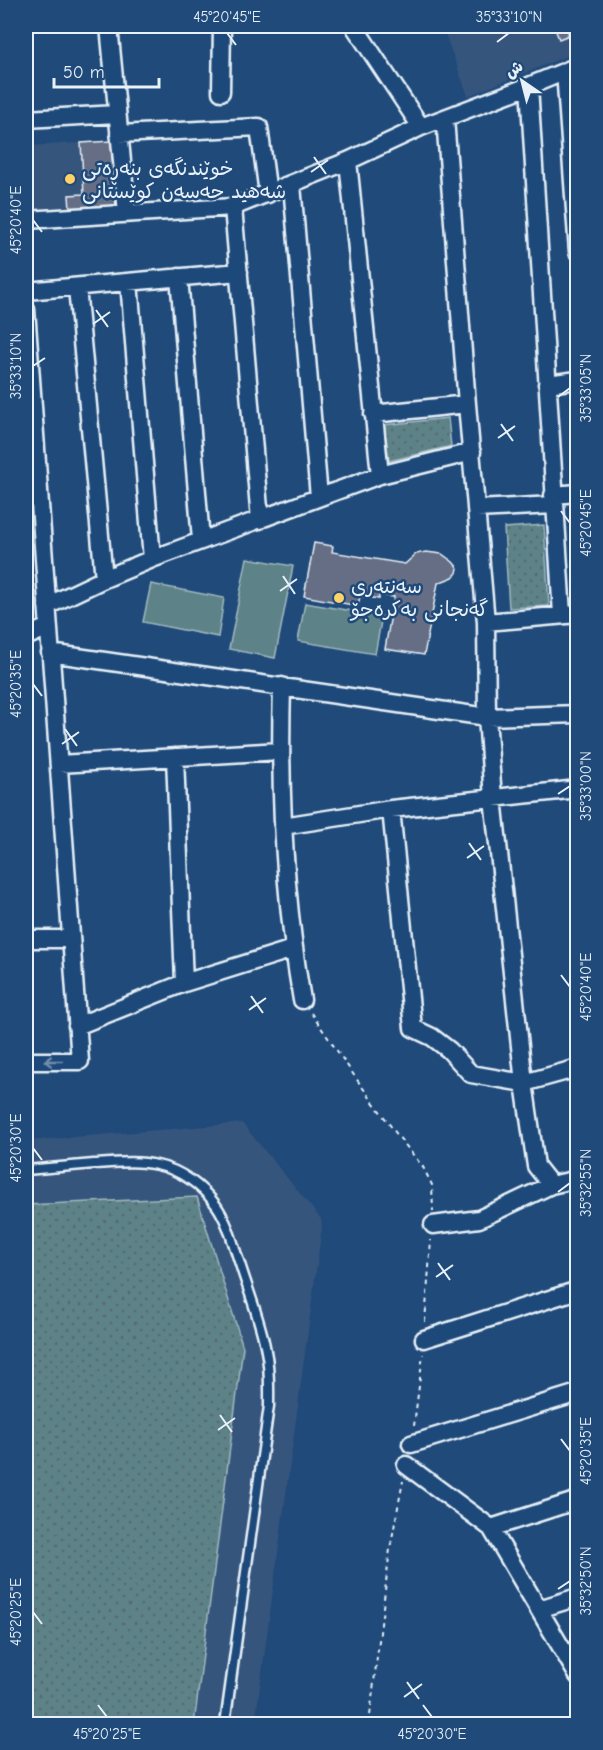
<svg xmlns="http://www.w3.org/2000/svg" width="603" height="1750" font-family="'Comic Neue','Playpen Sans Arabic',sans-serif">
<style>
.built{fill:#34557d}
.grass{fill:url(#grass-dots);stroke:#a2bac0;stroke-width:1.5}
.park{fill:url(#park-crowns);stroke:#a2bac0;stroke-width:1.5}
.pitch{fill:#5d8287;stroke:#a2bac0;stroke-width:1.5}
.building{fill:#656e85;stroke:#e8f1f8;stroke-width:1.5}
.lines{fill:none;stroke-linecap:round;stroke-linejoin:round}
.service-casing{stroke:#e8f1f8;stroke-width:13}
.minor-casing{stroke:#e8f1f8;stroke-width:21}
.path{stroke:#e8f1f8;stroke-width:2;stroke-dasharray:4.5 4.5;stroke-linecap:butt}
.service{stroke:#1f4a7a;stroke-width:8}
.minor{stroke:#1f4a7a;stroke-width:16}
.oneway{stroke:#6f8dac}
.ticks{fill:none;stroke:#e8f1f8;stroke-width:2}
.poi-dot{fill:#ffd166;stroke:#1f4a7a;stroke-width:2}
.labels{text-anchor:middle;stroke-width:5;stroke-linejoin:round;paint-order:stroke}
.poi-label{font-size:20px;fill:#e8f1f8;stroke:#1f4a7a;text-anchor:start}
.neatline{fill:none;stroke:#e8f1f8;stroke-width:2}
.ticks-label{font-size:15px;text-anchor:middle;fill:#e8f1f8}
</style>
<defs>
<pattern id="grass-dots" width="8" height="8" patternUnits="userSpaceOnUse" patternTransform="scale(1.5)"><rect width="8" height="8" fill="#5d8287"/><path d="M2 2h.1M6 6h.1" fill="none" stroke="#546b6f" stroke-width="1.8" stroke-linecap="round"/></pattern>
<pattern id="park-crowns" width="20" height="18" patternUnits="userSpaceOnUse" patternTransform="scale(1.5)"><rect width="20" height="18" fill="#5d8287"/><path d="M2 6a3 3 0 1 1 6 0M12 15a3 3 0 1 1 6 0" fill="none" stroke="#546b6f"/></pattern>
</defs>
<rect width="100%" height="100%" fill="#1f4a7a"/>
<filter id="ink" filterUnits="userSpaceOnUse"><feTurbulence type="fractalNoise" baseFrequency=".0167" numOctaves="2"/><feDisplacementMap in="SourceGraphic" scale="12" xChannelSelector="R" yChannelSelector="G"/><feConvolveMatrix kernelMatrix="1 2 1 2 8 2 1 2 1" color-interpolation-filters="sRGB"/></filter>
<g filter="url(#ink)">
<path class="built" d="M442 26H577V52L468 96Z
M111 141 116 207 29 214 26 146Z
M242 1123 321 1219 322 1227 255 1724H26V1141Z"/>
<path class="grass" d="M448 418 451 446 389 461 384 425Z
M544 525 549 606 509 608 504 528Z
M197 1197 243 1347 194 1724H26V1205Z"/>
<path class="park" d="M572 504H577V567Z"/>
<path class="pitch" d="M247 558 293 566 275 658 229 649Z
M151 584 224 598 218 637 143 622Z
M305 603 382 616 375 654 298 641Z"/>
<path class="building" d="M554 26H578V29L568 33 569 35 559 39Z
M111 141 116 207 70 210 69 195 84 194 81 143Z
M314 543 333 546 332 552 405 564 416 554 426 552 442 554 453 562 458 568 457 573 453 577 438 583 424 655 385 649 394 597 379 595V599L360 596 358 606 304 596Z"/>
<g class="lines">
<defs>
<path id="service" d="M26 1170C48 1168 71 1166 94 1164 115 1163 136 1160 157 1165 181 1170 202 1186 216 1205 228 1222 233 1244 240 1264 249 1293 261 1322 266 1351 270 1369 269 1388 269 1406L225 1724"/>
<path id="minor" d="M109 26 127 213
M354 26 421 127
M565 71 578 252
M529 86 562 615
M221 92 222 26
M445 118 467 404 486 622 487 717 493 798 524 1083 536 1166 551 1185 578 1179
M26 119 117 114
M119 134 259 127 268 194
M348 161 380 475
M292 185 319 497
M233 207 260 520
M26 220 233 207 348 161 421 127 529 86 578 66
M179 277 201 540
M129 282 152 559
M77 287 104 579
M26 291 239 272
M26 309 80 1061H26
M547 384 578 380
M373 414 467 404
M553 495 578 493
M476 509 554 505
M47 606 104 579 152 559 380 475 472 452
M486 622 578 614
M26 637 48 627
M50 653 487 717 578 714
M282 686C279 791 284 897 302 1000
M175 757 184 983
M59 764 280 751
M391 809 413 1028 432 1037 449 1050 471 1074 524 1083 578 1068
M283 826 391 809 578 789
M26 939H71
M77 1026 184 983 293 949
M433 1225 479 1219 551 1185
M424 1339 578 1290
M411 1444 578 1393
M406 1465 491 1528 578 1676
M491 1528 578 1500
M539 1609 578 1597"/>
</defs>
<use href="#service" class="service-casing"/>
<use href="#minor" class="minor-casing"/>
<path class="path" d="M311 1013 360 1084 398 1136 423 1167 432 1185 433 1211
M425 1322 431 1240
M414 1426 423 1354
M369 1724 390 1549 403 1481"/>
<use href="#service" class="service"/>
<use href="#minor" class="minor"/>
</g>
<defs><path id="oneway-shaft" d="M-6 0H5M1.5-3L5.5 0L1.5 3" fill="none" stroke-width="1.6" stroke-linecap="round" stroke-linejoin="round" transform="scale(1.5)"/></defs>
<use class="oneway" href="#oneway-shaft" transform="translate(53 1061) rotate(180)"/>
</g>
<path class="ticks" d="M227 33 236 45M497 42 509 33M314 157 326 174M311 172 328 160M33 220 42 232M96 310 108 327M93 324 110 312M33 366 45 358M558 397 570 388M501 424 513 441M498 438 515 426M561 511 570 523M283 576 295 594M280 591 297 579M33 684 42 696M65 729 77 746M62 744 79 732M558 794 570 786M469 843 481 860M467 858 484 846M561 975 570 987M251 996 263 1013M249 1010 266 998M33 1148 42 1160M558 1192 570 1183M438 1263 450 1280M436 1277 453 1265M220 1415 232 1432M218 1430 235 1418M561 1439 570 1451M558 1589 570 1581M33 1612 42 1624M407 1682 419 1699M404 1697 422 1684M98 1705 107 1717M423 1705 432 1717"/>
<g class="poi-dot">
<circle cx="70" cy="179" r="6"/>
<circle cx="339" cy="598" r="6"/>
</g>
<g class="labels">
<g class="poi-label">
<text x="82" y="175">خوێندنگەی بنەڕەتی<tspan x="82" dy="23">شەهید حەسەن کوێستانی</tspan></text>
<text x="351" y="593">سەنتەری<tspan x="351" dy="23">گەنجانی بەکرەجۆ</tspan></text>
</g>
</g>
<rect width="603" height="1750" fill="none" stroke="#1f4a7a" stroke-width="66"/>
<g transform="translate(522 81) rotate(325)" stroke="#1f4a7a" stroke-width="4.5" paint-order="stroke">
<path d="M0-4.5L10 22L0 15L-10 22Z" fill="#e8f1f8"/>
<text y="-9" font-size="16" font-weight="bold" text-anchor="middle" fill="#e8f1f8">ش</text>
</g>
<path d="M54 78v9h105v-9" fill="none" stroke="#e8f1f8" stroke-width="3"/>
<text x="63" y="78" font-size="18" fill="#e8f1f8" stroke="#1f4a7a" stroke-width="4.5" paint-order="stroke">50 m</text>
<rect x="33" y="33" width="537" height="1684" class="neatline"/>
<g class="ticks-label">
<text x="227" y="22">45°20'45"E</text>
<text x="509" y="22">35°33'10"N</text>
<text transform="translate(16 220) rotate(-90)" y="5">45°20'40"E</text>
<text transform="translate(16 366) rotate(-90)" y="5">35°33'10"N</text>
<text transform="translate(586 388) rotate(-90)" y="5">35°33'05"N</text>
<text transform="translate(586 523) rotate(-90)" y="5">45°20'45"E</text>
<text transform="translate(16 684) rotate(-90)" y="5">45°20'35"E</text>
<text transform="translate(586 786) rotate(-90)" y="5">35°33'00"N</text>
<text transform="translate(586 987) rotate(-90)" y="5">45°20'40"E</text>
<text transform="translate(16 1148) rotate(-90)" y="5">45°20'30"E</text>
<text transform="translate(586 1183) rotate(-90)" y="5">35°32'55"N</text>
<text transform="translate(586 1451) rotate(-90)" y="5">45°20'35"E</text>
<text transform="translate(586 1581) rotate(-90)" y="5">35°32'50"N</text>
<text transform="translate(16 1612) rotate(-90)" y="5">45°20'25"E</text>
<text x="107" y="1739">45°20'25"E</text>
<text x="432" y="1739">45°20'30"E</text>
</g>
</svg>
